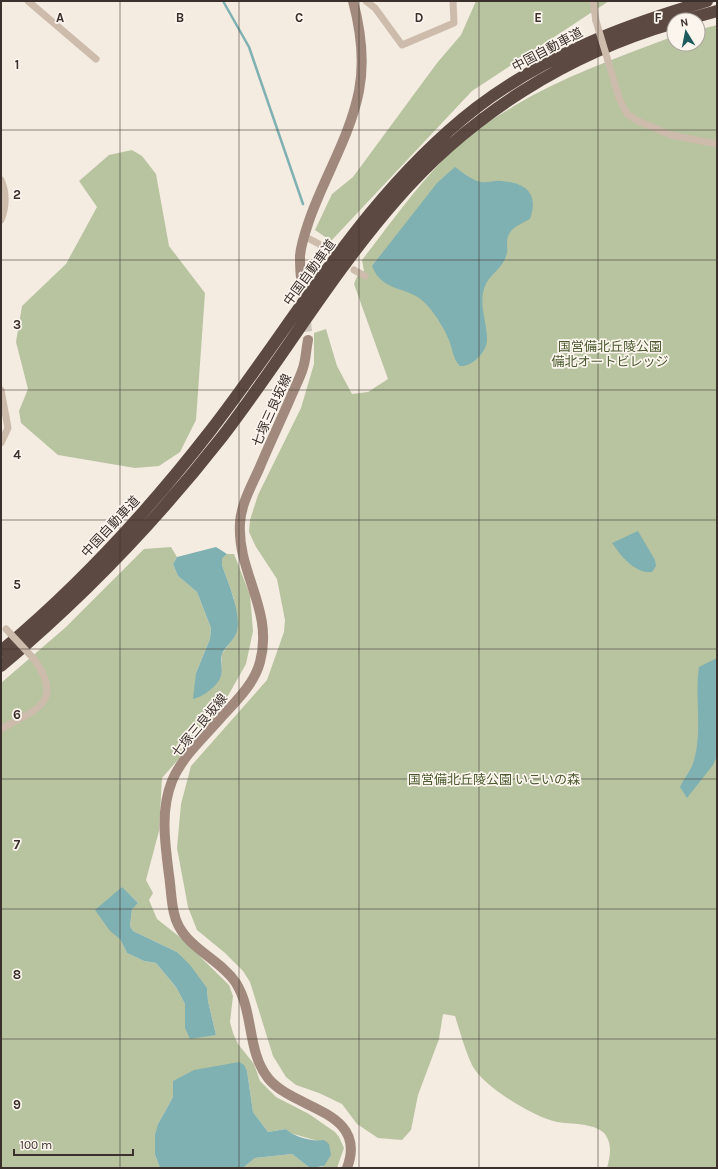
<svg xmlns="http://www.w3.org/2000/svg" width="718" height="1169" font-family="Karla,'Noto Sans JP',sans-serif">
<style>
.green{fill:#b8c4a0;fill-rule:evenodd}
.water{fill:#7fb0b2}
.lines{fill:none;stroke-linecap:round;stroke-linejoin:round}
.stream{stroke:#7fb0b2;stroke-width:2.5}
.street-tunnel{stroke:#cfc6bd;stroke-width:7;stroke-dasharray:7 3.5;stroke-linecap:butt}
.secondary-tunnel{stroke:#cfc6bd;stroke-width:10;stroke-dasharray:10 5;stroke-linecap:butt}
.street{stroke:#cdbbac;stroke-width:7}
.secondary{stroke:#a18a7d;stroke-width:10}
.highway{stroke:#5c4a42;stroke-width:12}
.street-bridge{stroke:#cdbbac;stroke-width:7}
.grid{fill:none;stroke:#3b302b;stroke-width:1;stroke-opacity:0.55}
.labels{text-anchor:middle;stroke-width:3.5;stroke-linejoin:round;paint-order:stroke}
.street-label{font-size:13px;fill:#3b302b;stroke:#fbf5ee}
.park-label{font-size:13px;fill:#4a5a2e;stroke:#fbf5ee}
.grid-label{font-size:13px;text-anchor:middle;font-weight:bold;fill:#3b302b;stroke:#fbf5ee;stroke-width:3.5;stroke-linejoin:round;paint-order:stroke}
</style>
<rect width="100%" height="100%" fill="#f4ebe1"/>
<path class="green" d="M476 1H609L472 91 331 241 315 230 332 194 353 177 437 63 461 35Z
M717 25V1168H607C610 1156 613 1144 604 1133 594 1123 570 1124 557 1122 535 1118 482 1086 472 1065 465 1050 460 1032 455 1016L443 1014 439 1039 418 1095 411 1130 402 1140 378 1138 357 1124 342 1104 319 1093 296 1085 286 1077 273 1056 250 982 243 971 225 953 197 930 188 907 177 848 181 804 191 766 267 680 284 632 285 620 277 579 256 547 249 532 250 520 258 495 301 408 314 364V333L326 329 337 366 352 394 368 392 388 379 354 284 358 274 364 271 362 260C394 219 424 175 464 140 479 126 497 117 514 106 562 77 616 58 669 38L674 36V44H698V30Z
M132 150 142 156 156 174 169 246 205 293 196 420 180 452 159 466 135 468 58 455 21 423 19 411 28 389 16 342 22 306 66 264 97 207 79 181 109 155Z
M171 547 177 557 173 564 178 576 197 592 211 628 210 639 196 673 221 677 222 654 236 634 234 599 222 565V559L227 554H234L250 595 253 631 246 664 217 715 162 778 159 831 146 880 153 893 149 900 157 919 181 938 229 985 233 996 230 1022 233 1033 238 1044 254 1064 260 1081 276 1097 309 1114 335 1132 339 1137 344 1148 337 1168H319L324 1166 318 1141 290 1133 286 1129 268 1132 253 1112 247 1071 173 1081V1097L158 1124 155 1155 160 1168H1V683L66 627 144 549ZM121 887 138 903 132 908 130 926 133 931 177 952 207 988 208 1001 216 1035 185 1028V1004L176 987 156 963 144 961 127 953 120 939Z
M292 1154 310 1168H243L255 1158Z"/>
<path class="water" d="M455 167C462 172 474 182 482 182 488 183 495 180 501 181 526 183 539 193 530 219 521 224 508 228 507 241 507 246 508 252 506 256 503 268 489 275 485 286 478 304 487 321 487 338 488 351 472 367 460 366 452 358 453 348 448 338 445 329 433 311 426 304 409 285 383 294 372 266L437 183Z
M638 531 655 560 656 566 652 572C635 574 621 556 612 543Z
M216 547 227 554 222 559V565C228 583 243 616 236 634 233 641 225 647 222 654 220 661 223 669 221 676 218 686 203 697 193 699L196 673 210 639 211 628 197 592 178 576 173 564 177 557Z
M717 658V756L713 765 687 798 680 787C683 780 689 773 692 766 704 734 694 699 699 667Z
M122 887 138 903 132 909 130 926 133 931 177 952 190 965 207 988 208 1001 216 1035 190 1039 185 1028V1004L176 987 156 963 144 961 127 953 120 939 110 931 95 910Z
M239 1062 244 1065 247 1071 253 1112 268 1132 286 1129C294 1137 312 1142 324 1140L329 1144 331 1155 324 1166 310 1168 292 1154 255 1158 243 1168H160L155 1155V1135L158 1124 173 1097V1081L194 1070Z"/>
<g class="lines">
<path class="stream" d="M223 1 249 47 303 204"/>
<path class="street-tunnel" d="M319 244 354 270"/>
<path class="secondary-tunnel" d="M301 277 308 340"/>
<path class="street" d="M28 1 96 59
M366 1 375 8 402 45 454 23 453 1
M593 1 596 21
M608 61 619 98 627 114 638 121 671 135 717 144
M1 180C7 193 6 208 1 220
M304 236 319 244
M354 270 365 276
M1 390 8 428 1 443
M1 729C36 709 65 703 34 659"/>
<path class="secondary" d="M301 277C300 270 300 263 300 256 301 243 306 230 310 218 325 176 350 136 359 91 365 60 361 31 353 1
M308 340C306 349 306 359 303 368 300 378 294 389 290 399 280 422 269 445 259 469 252 485 241 504 240 523 237 573 274 610 260 662 254 685 234 703 219 720 203 738 182 757 172 781 160 811 165 843 169 875 171 888 171 901 174 913 181 947 219 957 236 983 254 1012 247 1052 268 1078 293 1110 369 1110 347 1168"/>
<path class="highway" d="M685 20 717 11
M1 651C79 586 149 510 211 430 296 320 365 194 476 108 545 55 625 25 707 1
M1 666C82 598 157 520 222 437 282 359 332 273 397 199 470 115 567 54 674 23"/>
<path class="street-bridge" d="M596 21 608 61
M6 629 34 659"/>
</g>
<path class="grid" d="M120 1V1168M239 1V1168M359 1V1168M479 1V1168M598 1V1168M1 130H717M1 260H717M1 390H717M1 520H717M1 649H717M1 779H717M1 909H717M1 1039H717"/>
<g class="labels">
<g class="street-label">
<text transform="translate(547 49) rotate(-28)" y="5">中国自動車道</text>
<text transform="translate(309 272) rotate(-54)" y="5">中国自動車道</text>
<text transform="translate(271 410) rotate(-66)" y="5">七塚三良坂線</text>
<text transform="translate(110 526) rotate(-47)" y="5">中国自動車道</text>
<text transform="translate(199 725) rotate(-50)" y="5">七塚三良坂線</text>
</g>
<g class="park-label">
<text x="610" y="351">国営備北丘陵公園<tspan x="610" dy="15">備北オートビレッジ</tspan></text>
<text x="494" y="784">国営備北丘陵公園 いこいの森</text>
</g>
</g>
<g class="grid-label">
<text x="60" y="22">A</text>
<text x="180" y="22">B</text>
<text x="299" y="22">C</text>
<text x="419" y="22">D</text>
<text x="538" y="22">E</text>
<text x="658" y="22">F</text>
<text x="17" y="69">1</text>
<text x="17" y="199">2</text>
<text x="17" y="329">3</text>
<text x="17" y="459">4</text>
<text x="17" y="589">5</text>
<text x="17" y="719">6</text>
<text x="17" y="849">7</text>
<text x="17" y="979">8</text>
<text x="17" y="1109">9</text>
</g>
<rect width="718" height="1169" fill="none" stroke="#3b302b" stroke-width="4"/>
<g transform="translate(686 32) rotate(350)"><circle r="19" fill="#fbf5ee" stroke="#aea6a0"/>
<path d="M0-3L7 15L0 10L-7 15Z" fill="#1f5a5e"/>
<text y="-6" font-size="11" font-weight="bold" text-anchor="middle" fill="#3b302b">N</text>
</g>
<path d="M14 1149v6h119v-6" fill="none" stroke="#3b302b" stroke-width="2"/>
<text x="20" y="1149" font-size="12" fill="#3b302b" stroke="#fbf5ee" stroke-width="3" paint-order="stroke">100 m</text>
</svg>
